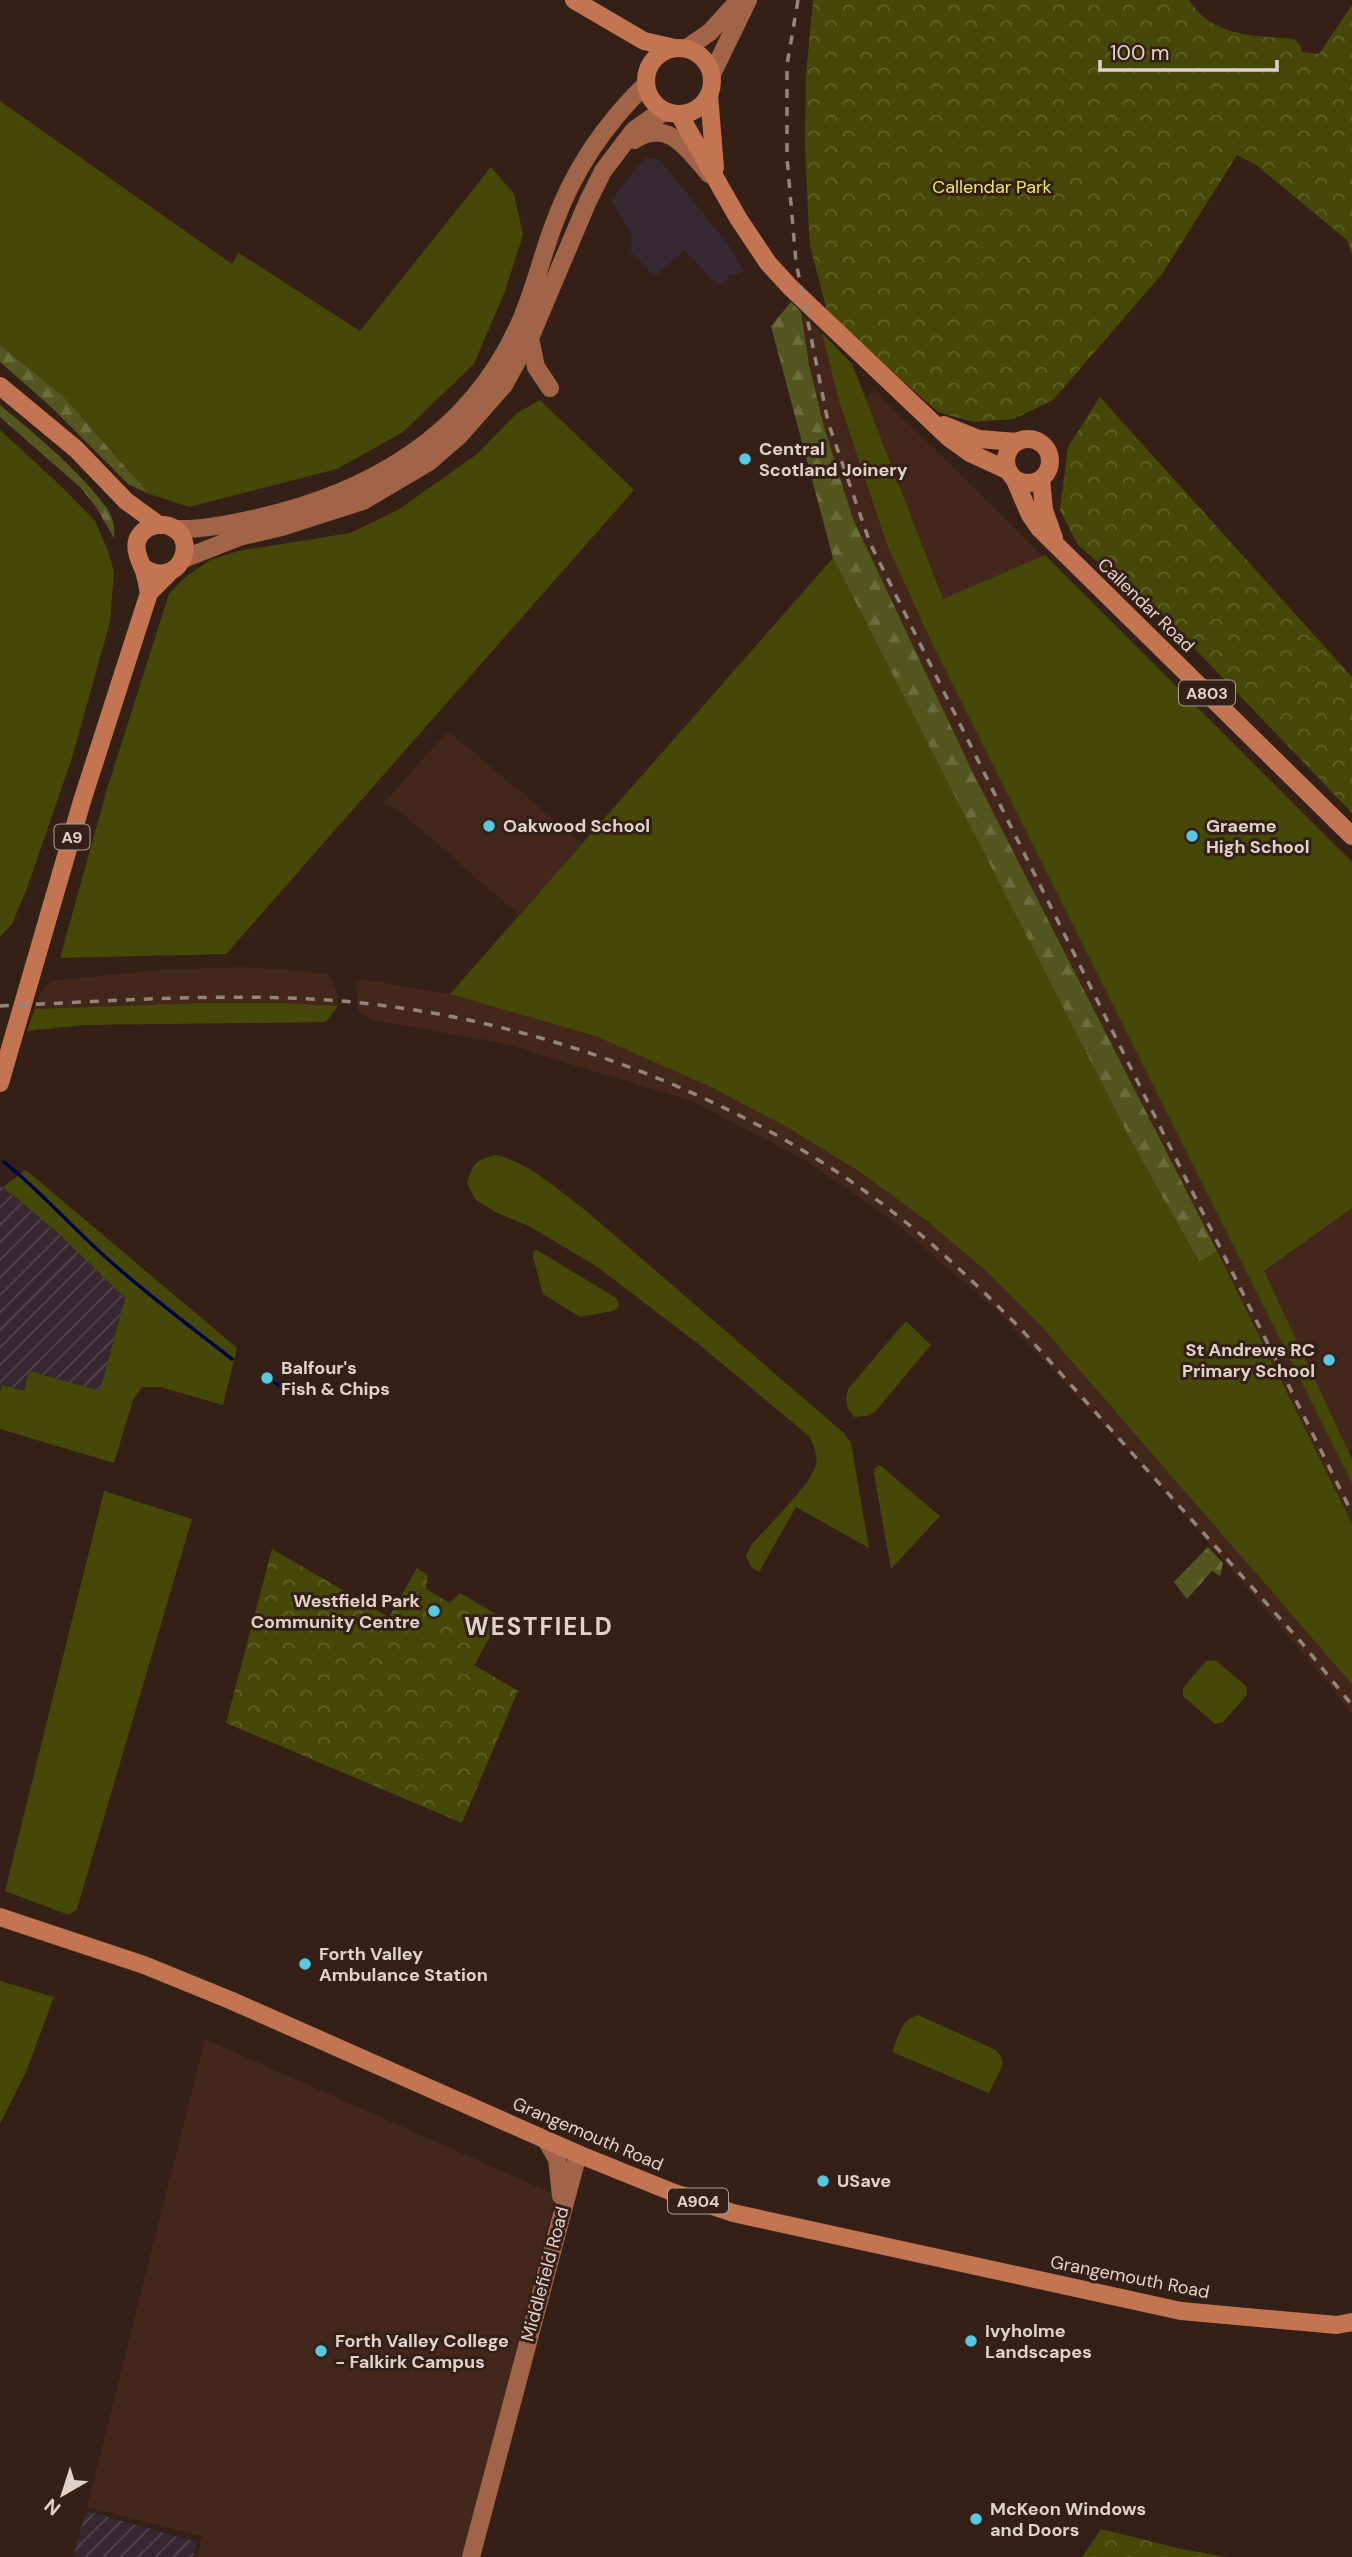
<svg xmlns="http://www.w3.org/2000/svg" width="1352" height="2557" font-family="'DM Sans',sans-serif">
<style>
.commercial{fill:#372731}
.industrial{fill:url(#industrial-furrows)}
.built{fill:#42271a}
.grass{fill:#464808}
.forest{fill:url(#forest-firs)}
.park{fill:url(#park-crowns)}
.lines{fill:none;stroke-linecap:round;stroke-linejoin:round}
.stream{stroke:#000048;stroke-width:3.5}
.secondary{stroke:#a16449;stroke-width:18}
.primary{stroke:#c37552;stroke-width:18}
.rail{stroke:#94847b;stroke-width:3.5;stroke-dasharray:9 9;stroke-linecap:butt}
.poi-dot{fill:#56c9e0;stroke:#342016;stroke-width:2.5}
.labels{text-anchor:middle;stroke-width:6;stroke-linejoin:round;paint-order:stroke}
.shield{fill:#342016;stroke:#ac9d95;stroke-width:2}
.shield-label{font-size:16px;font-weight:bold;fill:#e0d2cb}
.park-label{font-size:18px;fill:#e7ed63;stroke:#342016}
.poi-label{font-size:18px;font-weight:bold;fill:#e0d2cb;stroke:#342016;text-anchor:start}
.street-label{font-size:18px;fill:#e0d2cb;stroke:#342016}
.district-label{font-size:24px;font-weight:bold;letter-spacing:2px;fill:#e0d2cb;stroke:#342016}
</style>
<defs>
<pattern id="industrial-furrows" width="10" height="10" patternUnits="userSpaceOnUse" patternTransform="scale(1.75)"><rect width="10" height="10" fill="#372731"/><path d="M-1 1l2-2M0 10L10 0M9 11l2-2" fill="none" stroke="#54454e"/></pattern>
<pattern id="forest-firs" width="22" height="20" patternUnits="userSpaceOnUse" patternTransform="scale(1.75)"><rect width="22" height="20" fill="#53561e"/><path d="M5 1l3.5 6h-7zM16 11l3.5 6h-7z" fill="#6b6d3d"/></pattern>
<pattern id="park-crowns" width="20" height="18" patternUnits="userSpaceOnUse" patternTransform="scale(1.75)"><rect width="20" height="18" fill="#464808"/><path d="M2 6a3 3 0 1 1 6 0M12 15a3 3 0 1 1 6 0" fill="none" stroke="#60622b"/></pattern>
</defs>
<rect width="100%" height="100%" fill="#342016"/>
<path class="commercial" d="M645 158 659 159 728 244 744 272 729 276 722 286 712 280 684 250 655 277 631 252 630 232 611 200Z"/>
<path class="industrial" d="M0 1185 58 1233 125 1298 100 1391 29 1371 24 1391 3 1385 0 1392Z
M86 2511 197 2542 193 2557H73Z"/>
<path class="built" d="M791 302 852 364 866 396 876 391 1352 861V1449L1348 1451 1352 1459V1551L1252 1357 1134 1146 833 558 771 326Z
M448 731 582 843 519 915 396 808 382 805Z
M241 967 306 971 326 974 332 979 337 991 338 1006 326 1022 84 1025 27 1031 40 993 51 981 157 970Z
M363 979 450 994 595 1036 711 1087 790 1129 860 1172 928 1221 987 1272 1043 1328 1352 1587V1715L1332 1688 1146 1470 996 1310 893 1221 808 1162 691 1101 498 1042 375 1021 358 1011 356 984Z
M205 2039 556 2195 463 2557H197L202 2536 87 2507Z"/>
<path class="grass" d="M0 101 232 264 239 253 360 331 491 167 514 194 523 235 505 291 474 364 403 432 337 469 189 507 149 494 63 396 0 345Z
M822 333 852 364 943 599 1045 555 1352 862V1208L1264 1271 1352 1459V1483L931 641 888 547 839 401Z
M540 400 634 490 226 954 60 958 107 789 169 594 184 578 210 560 238 551 350 533 398 510 477 454 517 413Z
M0 430 62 487 95 521 108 551 114 572 110 622 71 761 26 891 12 924 0 937Z
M833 558 1134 1146 1198 1261 1217 1251 1352 1524V1684L1043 1328 987 1272 927 1221 860 1172 790 1129 711 1087 595 1036 450 994Z
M207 1003H275L338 1006 326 1022 84 1025 27 1031 35 1009Z
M496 1155C531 1164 557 1189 585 1210L844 1433 851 1443 869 1548 796 1507 759 1572 751 1567 746 1556 751 1545C766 1528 812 1484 816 1464 818 1455 813 1445 810 1437L701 1346 596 1266 529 1226 497 1213 476 1200 467 1184C473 1163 475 1160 496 1155Z
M26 1170 237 1348 223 1405 160 1387H142L133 1400 114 1463 0 1429V1392L2 1385 24 1391 29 1371 100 1391 125 1298 58 1233 3 1187Z
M537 1250 616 1298 619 1303 618 1308 613 1311 580 1317 543 1294 533 1257V1252Z
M906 1321 931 1345 875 1412 866 1416 855 1417C845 1408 845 1402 848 1389Z
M880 1465 940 1516 891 1569 874 1474 875 1468Z
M104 1491 192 1519 77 1909 69 1915 5 1891Z
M1215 1660 1246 1686 1247 1695 1223 1722 1215 1724 1183 1696V1688L1206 1661Z
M0 1981 54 1997 26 2072 0 2124Z
M918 2015 996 2050 1002 2058V2066L989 2093 892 2052C898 2037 901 2019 918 2015Z"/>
<path class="forest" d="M791 302 801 312 809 365 824 427 853 519 972 771 1217 1251 1199 1262 1134 1146 833 558 771 326Z
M0 345 63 396 149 494 128 484 50 406 0 362Z
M0 405C36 435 78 469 106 507 113 517 115 526 114 538L96 507 81 488 0 417Z
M1208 1547 1223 1563 1220 1576 1212 1571 1187 1599 1174 1582Z"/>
<path class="park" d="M813 0H1189C1213 38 1254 35 1294 39L1300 45 1302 52 1319 54 1352 5V255L1347 240 1256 165 1237 155 1162 274 1053 400 1014 419 973 422 938 412 828 315 810 246 808 215 805 143 806 75Z
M1100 397 1352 677V813L1174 627 1078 545 1060 510 1068 447Z
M272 1549 389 1617 417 1568 428 1575 426 1589 450 1603 460 1593 501 1617 474 1665 518 1691 462 1823 226 1723Z
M1101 2529 1181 2549 1226 2557H1082Z"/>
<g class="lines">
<path class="stream" d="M4 1162C42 1192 73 1229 110 1261 149 1296 191 1327 232 1359
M275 1383 287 1390"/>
<path class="secondary" d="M687 48 710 32 739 0
M712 74 748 0
M634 140C668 117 688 150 709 174
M530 338 536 367 550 388
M174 529C202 530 230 524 257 518 369 493 467 436 517 329 533 296 541 258 554 224 573 171 606 123 646 84
M183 559 239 537 282 527 363 501 429 462 459 436 504 385 530 338 588 201 603 171 634 130 651 118 668 112
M546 2140 557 2159 561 2196
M471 2557 578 2154"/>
<path class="primary" d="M574 0 644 41 675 48
M646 81a33 33 0 1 1 66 0a33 33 0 1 1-66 0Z
M709 95 715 168
M679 114 738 218 768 263 790 287 949 438 970 453 1007 470
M0 386 76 449 126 501 159 525
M944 425 979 439 1017 442
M1006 461a22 22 0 1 1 44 0a22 22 0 1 1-44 0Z
M1014 478 1030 515 1039 528 1352 836
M1041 479 1044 510 1054 538
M143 567C178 592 202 538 169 526 162 524 154 525 148 528 131 538 136 553 142 566 146 574 147 585 149 593
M0 1083 82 801 149 593 169 573
M0 1917 144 1965 230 2000 578 2154 672 2192 733 2213 1181 2311 1337 2325 1352 2322"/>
<path class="rail" d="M798 0 787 65V158L796 262 828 422 870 543 1352 1513
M0 1006C113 1001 228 992 341 1001 531 1017 737 1092 889 1209 936 1245 979 1287 1021 1329L1301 1642 1352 1705"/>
</g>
<g class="poi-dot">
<circle cx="745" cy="459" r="7"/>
<circle cx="489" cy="826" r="7"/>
<circle cx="1192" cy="836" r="7"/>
<circle cx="1329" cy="1360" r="7"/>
<circle cx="267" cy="1378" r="7"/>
<circle cx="434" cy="1611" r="7"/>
<circle cx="305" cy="1964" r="7"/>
<circle cx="823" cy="2181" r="7"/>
<circle cx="971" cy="2341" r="7"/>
<circle cx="321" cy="2351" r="7"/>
<circle cx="976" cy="2519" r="7"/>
</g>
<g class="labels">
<g class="shield">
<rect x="1179" y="680.5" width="56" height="25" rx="5"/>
<rect x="54.5" y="824.5" width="35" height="25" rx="5"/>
<rect x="668" y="2188.5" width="60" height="25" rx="5"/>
</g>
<g class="shield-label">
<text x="1207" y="699">A803</text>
<text x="72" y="843">A9</text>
<text x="698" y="2207">A904</text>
</g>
<g class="park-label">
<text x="992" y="193">Callendar Park</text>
</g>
<g class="poi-label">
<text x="759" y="455">Central<tspan x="759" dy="21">Scotland Joinery</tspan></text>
<text x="503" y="832">Oakwood School</text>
<text x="1206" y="832">Graeme<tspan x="1206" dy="21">High School</tspan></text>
<text x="1315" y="1356" text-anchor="end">St Andrews RC<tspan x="1315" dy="21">Primary School</tspan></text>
<text x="281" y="1374">Balfour's<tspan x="281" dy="21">Fish &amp; Chips</tspan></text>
<text x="420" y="1607" text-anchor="end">Westfield Park<tspan x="420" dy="21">Community Centre</tspan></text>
<text x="319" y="1960">Forth Valley<tspan x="319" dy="21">Ambulance Station</tspan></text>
<text x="837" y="2187">USave</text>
<text x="985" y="2337">Ivyholme<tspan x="985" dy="21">Landscapes</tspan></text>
<text x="335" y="2347">Forth Valley College<tspan x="335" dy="21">- Falkirk Campus</tspan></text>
<text x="990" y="2515">McKeon Windows<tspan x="990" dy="21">and Doors</tspan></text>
</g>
<g class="street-label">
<text transform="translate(1146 605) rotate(44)" y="6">Callendar Road</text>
<text transform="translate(588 2134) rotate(23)" y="6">Grangemouth Road</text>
<text transform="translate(545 2274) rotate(-75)" y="6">Middlefield Road</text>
<text transform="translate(1130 2277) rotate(11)" y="6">Grangemouth Road</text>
</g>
<g class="district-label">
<text x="539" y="1635">WESTFIELD</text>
</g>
</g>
<g transform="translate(63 2494) rotate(219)" stroke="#342016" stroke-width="5" paint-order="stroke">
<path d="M0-5L12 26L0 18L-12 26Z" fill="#e0d2cb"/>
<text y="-10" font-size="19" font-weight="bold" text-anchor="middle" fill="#e0d2cb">N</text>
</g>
<path d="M1100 60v10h177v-10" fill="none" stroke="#e0d2cb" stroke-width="3.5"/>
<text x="1110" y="60" font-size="21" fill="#e0d2cb" stroke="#342016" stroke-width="5" paint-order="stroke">100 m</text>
</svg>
